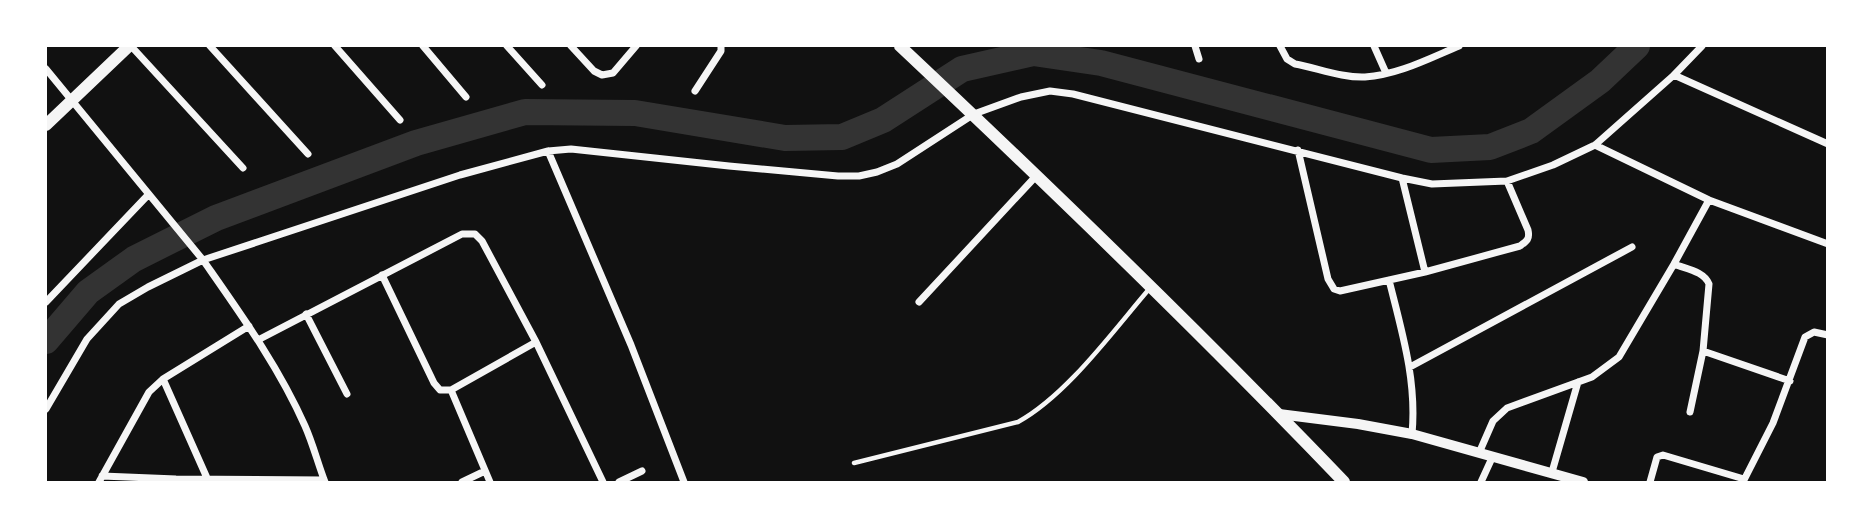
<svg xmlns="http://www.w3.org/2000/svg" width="1873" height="528" font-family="'Space Grotesk',sans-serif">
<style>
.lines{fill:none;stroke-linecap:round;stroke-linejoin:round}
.river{stroke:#333;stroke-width:26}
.service{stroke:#f5f5f5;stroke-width:4.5}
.minor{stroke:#f5f5f5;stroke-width:7}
.tertiary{stroke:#f5f5f5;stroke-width:10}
.secondary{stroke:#f5f5f5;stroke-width:12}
</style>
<rect width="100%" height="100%" fill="#111"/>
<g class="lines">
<path class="river" d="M46 341 88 292 134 259 216 218 416 143 525 112 635 113 785 138 842 137 883 120 962 69 1033 53 1101 63 1431 150 1490 147 1531 131 1600 81 1637 46"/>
<path class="service" d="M854 463 1018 422C1067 395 1113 331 1150 288"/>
<path class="minor" d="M131 46 243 168
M210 46 308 154
M335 46 400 120
M423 46 466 97
M507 46 542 85
M571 46 594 71 602 75 613 73 636 46
M1195 46 1199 59
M1280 46 1287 59 1295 64C1317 68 1343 78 1365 77 1398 75 1430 58 1459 46
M1374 46 1386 73
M46 69 203 260C240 313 279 367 305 426 313 444 318 464 325 482
M1674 75 1828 144
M695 91 721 51V46
M1595 145 1709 200 1828 244
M1298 150 1328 279 1334 289 1340 291 1425 272 1520 246C1527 241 1530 239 1528 230L1507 181
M548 151 631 345 684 482
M1402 178 1425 272
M1674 264C1686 269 1704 271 1709 284L1703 351 1690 412
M382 275 434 383 440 390H451L536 342
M1389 280C1402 332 1417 381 1412 434
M46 302 148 195
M919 302 1037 175
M306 314 347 394
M258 340 462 234H475L482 241 536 342 603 482
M1703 351 1790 381
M1410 367 1632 247
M163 379 207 478
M451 390 490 482
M46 409 87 339 119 304 148 287 203 260 460 175 548 151 571 149 729 166 838 176H859L877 172 897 164 974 114 1021 97 1050 91 1073 94 1402 178 1432 184 1507 181 1553 165 1595 145 1674 75 1702 46
M1479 453 1493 421 1507 408 1592 377 1619 357 1674 264 1709 200
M1552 472 1578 382
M102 476 176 479 324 480
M99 482 149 392 163 379 249 326
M462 482 485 471
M619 482 642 471
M1481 482 1492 458
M1650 482 1657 457 1663 455 1744 479
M1743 482 1773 423 1805 337 1814 332 1828 335"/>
<path class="tertiary" d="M1279 414 1358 424 1412 434 1583 482"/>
<path class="secondary" d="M900 46C1051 188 1200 332 1344 482
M46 125 129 46"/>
</g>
<rect width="1873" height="528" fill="none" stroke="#ffffff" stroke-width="94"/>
</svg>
